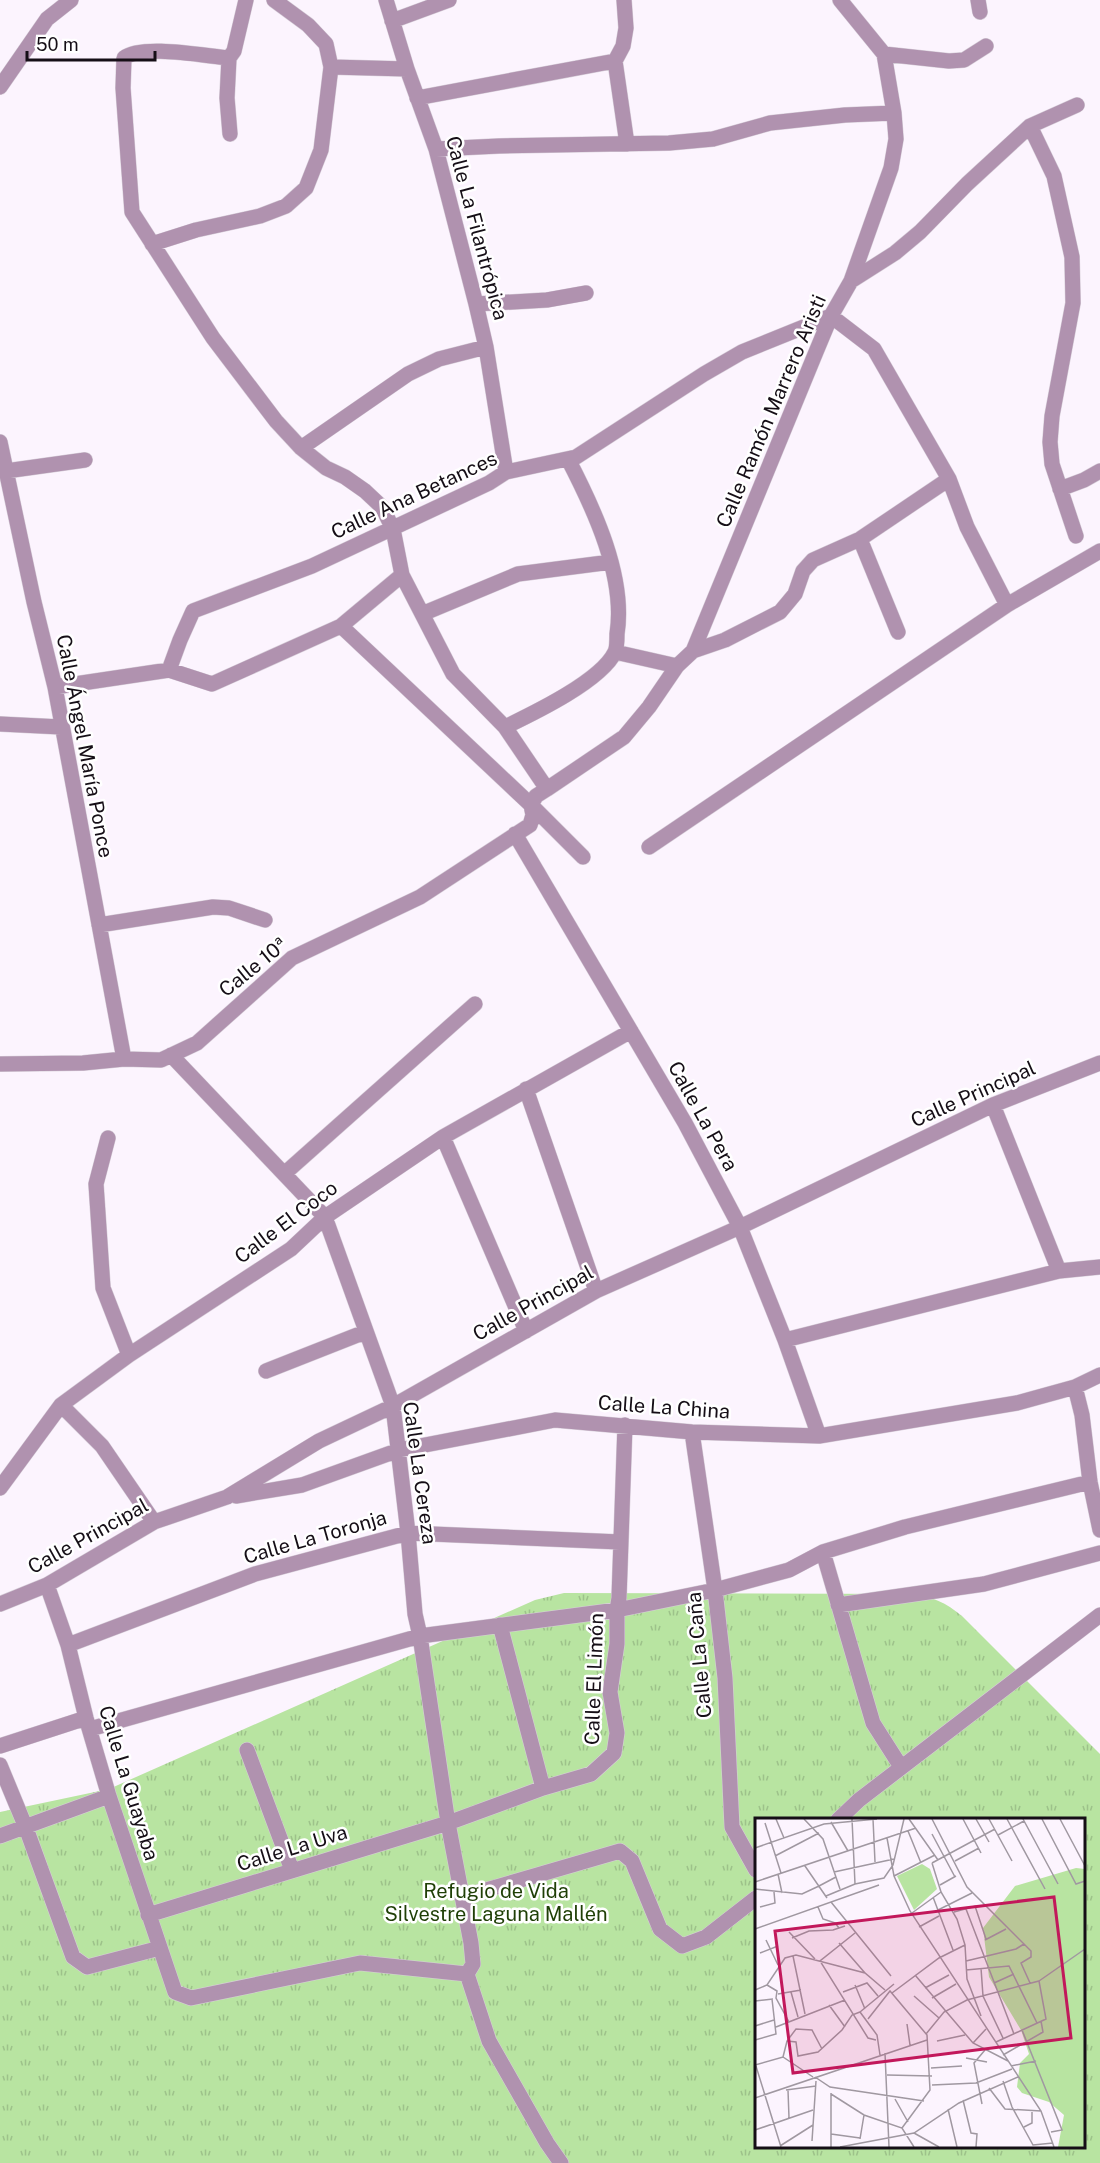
<svg xmlns="http://www.w3.org/2000/svg" width="1100" height="2163" font-family="'Public Sans',sans-serif">
<style>
.park{fill:url(#park-tufts);fill-rule:evenodd}
.lines{fill:none;stroke-linecap:round;stroke-linejoin:round}
.street-casing{stroke:#d7cfd9;stroke-width:16}
.street{stroke:#b092af;stroke-width:15}
.labels{text-anchor:middle;stroke-width:5;stroke-linejoin:round;paint-order:stroke}
.street-label{font-size:20px;fill:#150e16;stroke:#fff}
.park-label{font-size:20px;fill:#1f3f06;stroke:#fff}
.inset-road{fill:none;stroke:#a098a1;stroke-width:1.5}
.view{fill:#c2185b;fill-opacity:0.15;stroke:#c2185b;stroke-width:3}
.inset-edge{fill:none;stroke:#150e16;stroke-width:3}
</style>
<defs>
<pattern id="park-tufts" width="24" height="20" patternUnits="userSpaceOnUse" patternTransform="scale(1.5)"><rect width="24" height="20" fill="#b8e4a1"/><path d="M3 7l-1-3M5 7V3M7 7l1-3M15 17l-1-3M17 17v-4M19 17l1-3" fill="none" stroke="#9dc28a"/></pattern>
</defs>
<rect width="100%" height="100%" fill="#fcf4fe"/>
<path class="park" d="M564 1593 912 1594C932 1596 946 1603 962 1616L1100 1754V2163H0V1812L109 1789 535 1600ZM756 1820H1084V2146H756Z"/>
<g class="lines">
<defs>
<path id="street" d="M386 0 407 69 436 149 476 304 486 347 506 472
M624 0 626 28 623 46 615 61 627 144
M978 0 980 12
M392 21 449 0
M884 54 949 61 964 60 986 46
M229 58 227 98 230 134
M331 67 407 69
M0 87 47 19 71 0
M417 98 615 61
M1030 126 1054 176 1072 257 1073 303 1052 416 1050 442 1052 464 1076 536
M436 149 499 146 669 143 713 139 770 123 845 115 894 113
M152 244 196 230 260 216 286 206 306 188 321 150 331 67 326 44 308 25 274 0
M851 281 895 253 920 232 967 184 1030 126 1077 105
M476 304 547 300 586 293
M0 442 34 602 55 687 124 1059
M301 448 408 374 439 359 486 347
M6 471 85 460
M1060 489 1084 480 1100 471
M860 539 898 632
M402 575 453 674 505 727 547 789 536 796 531 805 583 857
M422 614 518 574 611 562
M693 651 725 640 780 612 795 594 803 571 813 560 860 539 949 479
M615 652 677 666
M169 670 180 640 193 611 312 566 489 483 506 472 576 457 704 374 742 352 831 316 874 349 949 479 967 527 1007 605
M55 687 169 670 212 684 341 626 402 575 393 529 382 507 365 491 345 477 326 468 301 448 276 421 213 338 132 212 123 88 124 58C142 44 204 56 229 58L234 51 246 0
M0 724 61 727
M505 727C534 713 601 681 615 652 617 648 617 640 617 634 626 577 594 509 568 459
M547 789 624 737 649 707 677 666 693 651 816 352 831 316 851 281 891 168 896 139 894 113 884 54 840 0
M515 834 685 1123 740 1227 785 1340 819 1436
M649 847 1007 605 1100 551
M99 925 213 907 229 908 265 920
M0 1064 83 1063 124 1059 161 1060 197 1043 292 958 420 897 530 825 533 815 531 805 341 626
M526 1089 596 1291
M993 1105 1059 1271
M443 1137 526 1331
M108 1138 96 1184 103 1288 129 1355
M284 1174 475 1004
M785 1340 1059 1271 1100 1267
M266 1371 365 1332
M1075 1387 1082 1415 1090 1482 1100 1530
M61 1405 102 1446 154 1522
M692 1432 715 1590 725 1678 732 1827 756 1870
M0 1488 61 1405 129 1355 291 1249 325 1217 443 1137 631 1031
M236 1496 302 1485 399 1450 555 1420 692 1432 819 1436 1017 1403 1075 1387 1100 1375
M823 1552 873 1723 901 1767
M47 1585 68 1645 86 1718 109 1796 175 1992 191 1998 360 1963 467 1974 473 1964 471 1943 448 1823 420 1636 415 1614 408 1533 393 1406 325 1217 171 1055
M0 1604 47 1585 154 1522 227 1497 319 1441 393 1406 596 1291 740 1227 993 1105 1100 1063
M838 1605 984 1584 1100 1553
M500 1625 543 1788
M68 1645 255 1574 408 1533 620 1542
M90 1729 420 1636 617 1610 715 1590 789 1570 823 1552 905 1527 1090 1482
M0 1746 86 1718
M247 1750 292 1870
M0 1765 26 1828 73 1957 87 1967 160 1948
M838 1820 859 1800 1100 1615
M0 1836 109 1796
M462 1897 620 1851 632 1861 660 1929 682 1946 706 1937 756 1898
M148 1915 448 1823 543 1788 591 1774 614 1753 617 1733 610 1692 617 1644V1610L619 1598 625 1425
M467 1974 489 2041 547 2143 561 2163"/>
</defs>
<use href="#street" class="street-casing"/>
<use href="#street" class="street"/>
</g>
<g class="labels">
<g class="street-label">
<text transform="translate(477 228) rotate(75)" y="7">Calle La Filantrópica</text>
<text transform="translate(771 411) rotate(-67)" y="7">Calle Ramón Marrero Aristi</text>
<text transform="translate(414 495) rotate(-25)" y="7">Calle Ana Betances</text>
<text transform="translate(85 746) rotate(79)" y="7">Calle Ángel María Ponce</text>
<text transform="translate(253 967) rotate(-39)" y="7">Calle 10ª</text>
<text transform="translate(973 1094) rotate(-24)" y="7">Calle Principal</text>
<text transform="translate(703 1116) rotate(61)" y="7">Calle La Pera</text>
<text transform="translate(286 1222) rotate(-37)" y="7">Calle El Coco</text>
<text transform="translate(533 1303) rotate(-29)" y="7">Calle Principal</text>
<text transform="translate(664 1407) rotate(4)" y="7">Calle La China</text>
<text transform="translate(420 1473) rotate(82)" y="7">Calle La Cereza</text>
<text transform="translate(88 1536) rotate(-29)" y="7">Calle Principal</text>
<text transform="translate(315 1537) rotate(-16)" y="7">Calle La Toronja</text>
<text transform="translate(699 1655) rotate(-95)" y="7">Calle La Caña</text>
<text transform="translate(594 1679) rotate(-88)" y="7">Calle El Limón</text>
<text transform="translate(129 1783) rotate(73)" y="7">Calle La Guayaba</text>
<text transform="translate(292 1848) rotate(-17)" y="7">Calle La Uva</text>
</g>
<g class="park-label">
<text x="496" y="1898">Refugio de Vida<tspan x="496" dy="23">Silvestre Laguna Mallén</tspan></text>
</g>
</g>
<g transform="translate(755 1818)">
<rect width="330" height="330" fill="#fcf4fe"/>
<path d="M321 50 330 51V329H303L309 297 294 284 267 275 262 269 265 245 274 236 266 212 234 159 228 110 260 68Z" fill="#b8e4a1"/>
<path d="M167 46 175 51 182 71 159 92 142 58Z" fill="#b8e4a1"/>
<path class="inset-road" d="M21 1 29 20M49 1 68 21 85 71M97 1 100 66M118 1 120 44M154 1 183 42M177 1 212 69 276 133V139L266 145 275 165M208 1 226 35M221 1 234 24M234 1 257 43M252 1 290 71M268 1 303 66M287 1 321 66 330 63M305 1 330 48M76 4 93 33M10 5 26 55M153 13 166 45M177 16 200 59M243 17 269 3M132 20 139 58 155 93 286 293 299 329M0 30 69 6 122 1M20 38 64 15M200 43 224 30M177 45 186 74 202 101 210 127 212 161 226 198M177 45 240 11M50 48 72 80M79 54 139 41M23 56 27 75M139 58 180 37M0 64 161 10M185 67 201 58M64 68 81 59M0 71 47 76 64 68M71 78 100 66 129 60 138 47 149 1M178 79 198 132M76 84 136 158M220 88 231 121M5 89 20 85 19 74M63 89 68 101 80 105 84 110M211 91 259 216M183 92 217 75M199 94 221 88M157 95 186 74M164 109 184 98M0 111 124 67M34 114 60 141M100 115 65 143 113 220 121 222M37 120 54 113 78 112 90 108M11 122 23 147M230 122 251 111M84 125 110 155M5 135 23 128M38 138 50 196M211 143 261 131 269 126M226 150 228 178 248 220M211 152 254 148 282 205M160 157 218 225 253 243M284 163 330 131M239 165 259 156M12 167 22 173 21 180 34 204M100 167 110 191M170 170 194 157M0 172 12 167 30 140 41 137 110 155 130 172M36 174 43 199M88 174 112 165 123 178M137 175 184 140 210 127M23 176 46 172M159 178 184 200M177 180 201 166M0 183 18 181M74 187 90 209M105 194 139 166M113 201 135 173 172 217 175 272 147 310M152 206 155 227M0 208 19 202M21 209 90 182M267 212 307 312 296 314M171 216 189 194 212 182 284 163 291 201 241 224M0 222 21 216 17 181M32 223 41 224 43 238 63 234 87 212 97 197 105 194 122 217 125 237M182 223 210 217M218 225 231 211M130 235 134 329M248 237 288 214 286 203M28 239 32 223 41 211 57 212 67 231M211 240 232 244M0 245 26 329M0 247 28 239 58 259M256 248 281 243M176 250 207 248M132 257 177 258M60 259 75 269 169 283M248 263 257 289 278 327 298 325M177 267 221 265 257 251M234 270 250 291 286 293M31 272 61 268M33 272 34 300M76 275V329M76 276 109 297 147 310 159 329M0 280 172 222M140 281 153 304M208 282 216 315 222 316 221 329M227 286 219 245 230 232M193 291 202 329M269 309 277 305V294M0 312 58 292M159 315 184 329M76 316 105 320M105 321 109 297M57 323 61 263M25 328 58 307M85 329 159 315 204 285 263 259"/>
<path class="view" d="M299 79 316 220 38 255 20 113Z"/>
<rect width="330" height="330" class="inset-edge"/>
</g>
<path d="M27 51v9h128v-9" fill="none" stroke="#150e16" stroke-width="3"/>
<text x="36" y="51" font-size="18" fill="#150e16" stroke="#ffffff" stroke-width="4.5" paint-order="stroke">50 m</text>
</svg>
